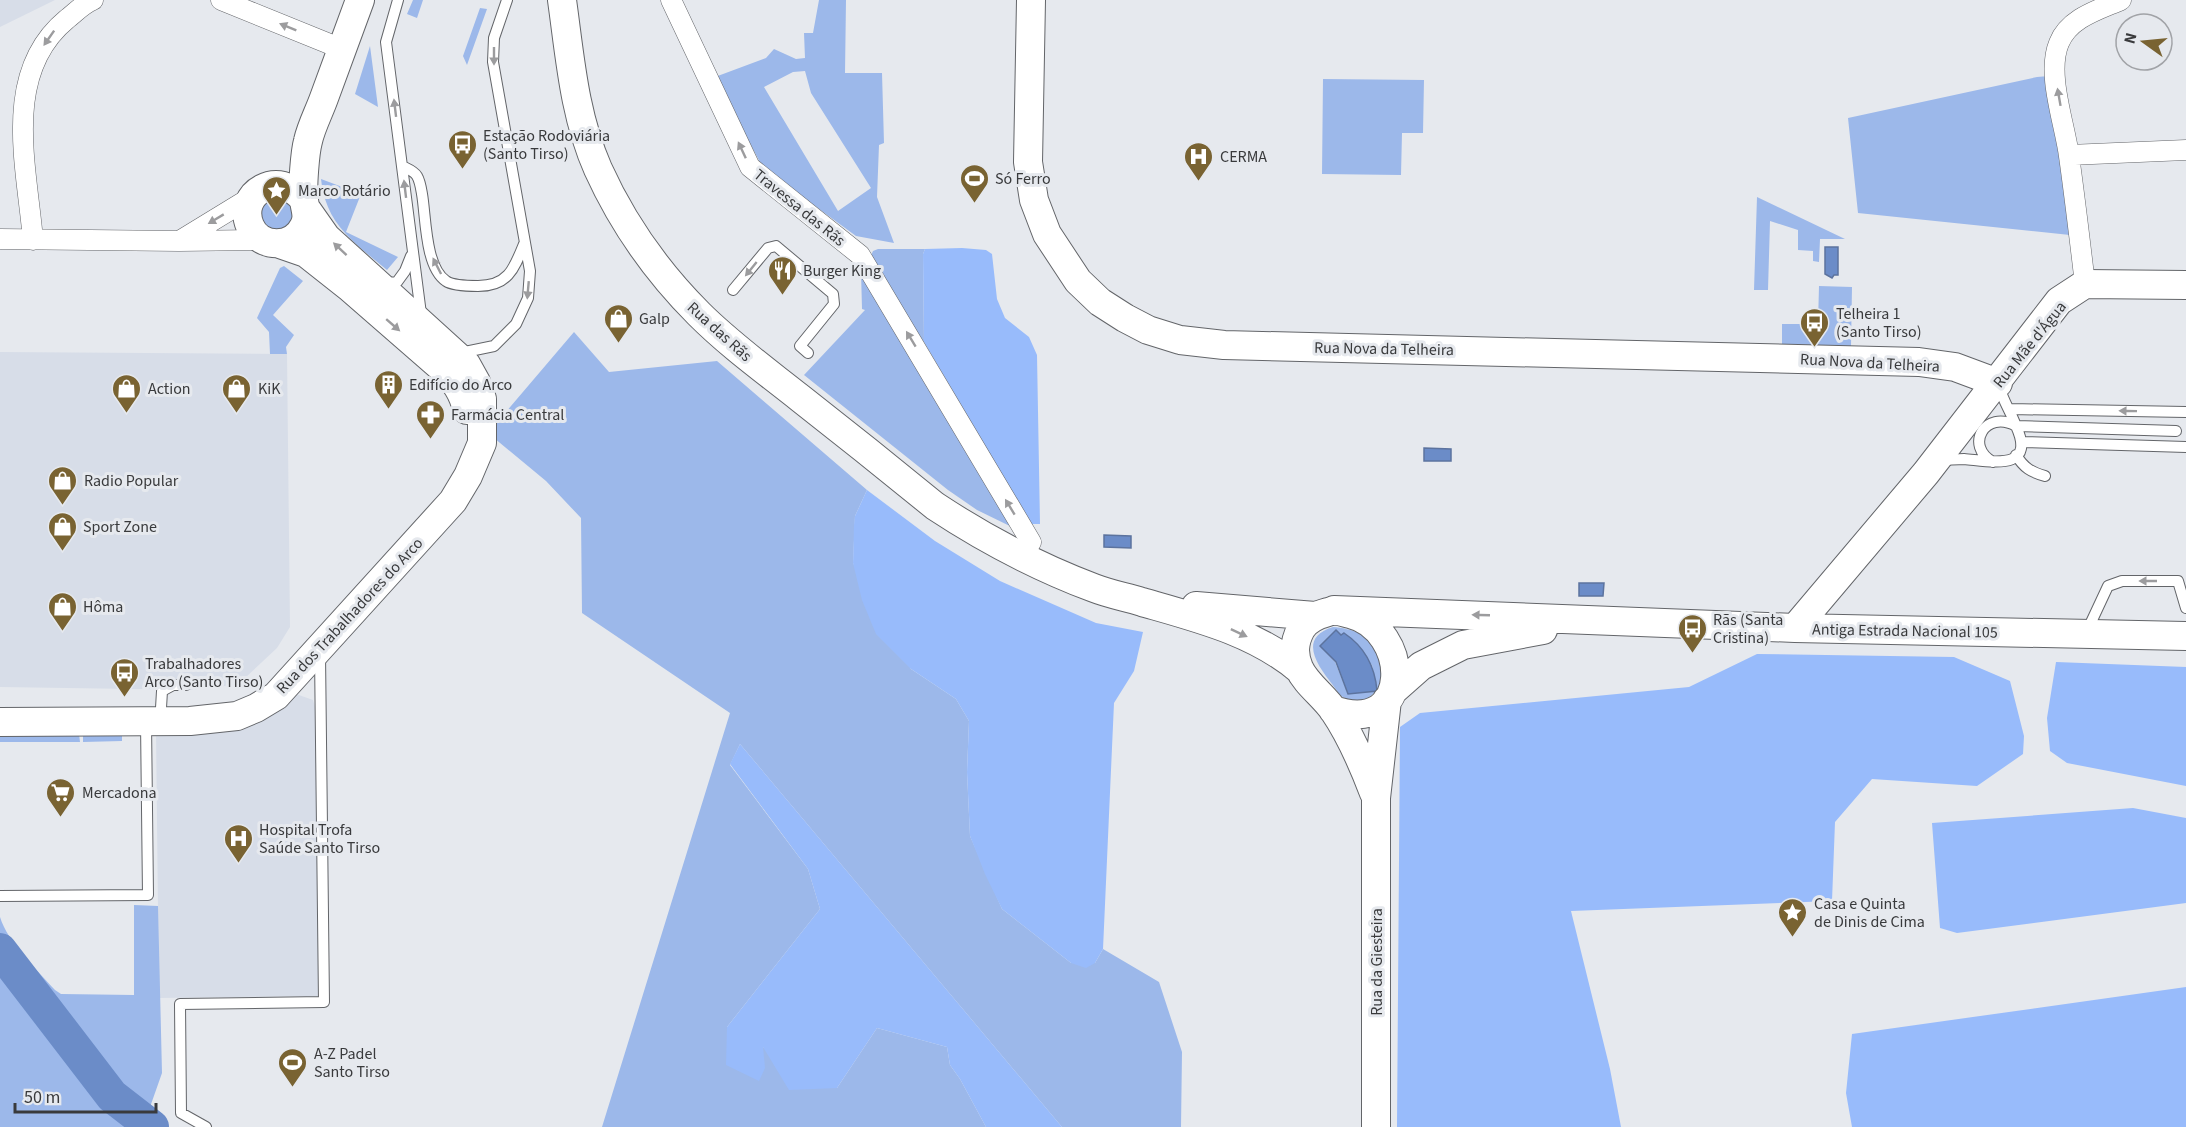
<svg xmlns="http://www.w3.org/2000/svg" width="2186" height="1127" font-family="'Source Sans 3',sans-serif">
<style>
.built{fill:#d7dde8}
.green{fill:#9cb8ea;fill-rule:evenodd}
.forest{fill:#98bbfb}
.water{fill:#6b8cc8;stroke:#5c739e;stroke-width:1.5}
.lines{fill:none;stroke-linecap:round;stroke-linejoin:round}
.river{stroke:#6b8cc8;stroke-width:34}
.lane-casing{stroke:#636569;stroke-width:12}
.street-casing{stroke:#636569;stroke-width:21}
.secondary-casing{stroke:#636569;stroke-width:30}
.lane{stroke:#fff;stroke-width:10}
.street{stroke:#fff;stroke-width:20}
.secondary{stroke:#fff;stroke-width:28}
.oneway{fill:#9c9c9e}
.labels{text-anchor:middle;stroke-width:6;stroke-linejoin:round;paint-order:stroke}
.poi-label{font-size:16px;fill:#393a3c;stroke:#e6e9ee;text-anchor:start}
.street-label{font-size:16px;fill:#393a3c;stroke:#e6e9ee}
</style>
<rect width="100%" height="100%" fill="#e6e9ee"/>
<path class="built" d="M0 0H55L0 27Z
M0 352 287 354 290 627 277 648 245 678 225 686 200 690 0 687Z
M296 694 313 700 316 710 319 996 159 998 156 731Z"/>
<path class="green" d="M413 0H423L417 18 407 14Z
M819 0H846L845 73H882L884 143 879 145 877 197 894 243 856 236 763 168 715 77 766 58 774 49 796 59 805 58 804 33H813ZM805 71 811 93 871 188 838 211 764 87 793 72Z
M480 8 487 9 467 65 463 56Z
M370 46 378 107 355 94Z
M2049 76 2070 235 1858 213 1848 118 2037 77Z
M1323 79 1424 80 1423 133H1402L1401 175 1322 174Z
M321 179 361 194 346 232 398 257 387 270C367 253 338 233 328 207 324 198 322 188 321 179Z
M1757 197 1845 239H1820L1819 262 1813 261V251L1798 250V230L1770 221 1768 290H1754Z
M261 214a16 16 0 1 1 32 0a16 16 0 1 1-32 0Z
M878 249H925L923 254 924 342 872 267 870 258 873 251Z
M284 266 303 281 273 315 294 335 286 347 287 354H270L269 332 257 318 280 268Z
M861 271 1018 530 977 510 948 490 804 375 865 310 862 309Z
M1819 286 1852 287 1851 346 1782 344V324H1818Z
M574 332 609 372 717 361 867 490 855 516 853 563 911 669 956 699 969 721 967 772 970 836 1002 909 1071 963H1095L1103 949 1159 982 1182 1052 1181 1127H1062L740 744 730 765 808 869 820 909 727 1027 837 1088 877 1028 947 1047 950 1065 960 1079 986 1127H602L730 713 582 613 581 518 546 481 488 433Z
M1333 627C1350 628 1376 636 1379 655 1382 665 1381 678 1381 688L1364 701C1358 700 1350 701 1345 698 1339 696 1336 689 1332 684 1318 666 1297 638 1333 627ZM1341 635 1372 665 1377 691 1348 694 1335 662 1320 646Z
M0 734H79L80 742H0Z
M83 734H122V741L83 742Z
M134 905 158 906 162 1073 143 1127H0V917C8 943 37 970 55 990L61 994 134 995Z"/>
<path class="forest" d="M962 248 986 250 992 254 997 299 1005 318 1029 337 1037 355 1040 524H1031L924 342 923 254 925 249Z
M867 490 935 541 1000 581 1096 623 1143 632 1134 671 1114 703 1103 949 1095 963 1086 968 1071 963 1002 909 985 874 970 836 967 772 969 721 956 699 911 669 876 634 862 600 853 563 854 525 855 516Z
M1757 654 1954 657 2010 681 2024 736 2023 754 1977 786 1872 779 1835 822 1832 901 1571 911 1610 1069 1621 1127H1397L1400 727 1420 713 1689 687Z
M2056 662 2186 667V786L2067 763 2050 751 2047 718Z
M740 744 1062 1127H986L960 1079 950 1065 947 1047 877 1028 837 1088 789 1090 763 1047 765 1068 759 1081 726 1065 727 1027 820 909 808 869 730 764Z
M2133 808 2186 818V903L1957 933 1940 928 1932 823Z
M2186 987V1127H1852L1846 1093 1852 1034Z"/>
<path class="water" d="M1825 247H1838V275H1834L1832 278 1825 274Z
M1424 448 1451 449V461H1424Z
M1104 535 1131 536V548L1104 547Z
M1579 583H1604L1603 596H1579Z
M1336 630 1341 635 1344 633C1365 647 1375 666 1377 691L1348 694 1336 662 1320 646Z"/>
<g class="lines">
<path class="river" d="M0 950 112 1096 152 1127"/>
<defs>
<path id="lane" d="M398 0 386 42 421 314
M402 166C408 169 414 171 417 176 420 181 421 188 422 194 426 217 425 267 446 281 453 286 469 286 478 286 508 286 514 269 524 244
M382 284 397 282 405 271 411 256
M733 290 768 248 776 246 833 294 834 304 800 346 808 353
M460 353 494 346 516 324 528 298 530 271 493 62 494 38 507 0
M1999 386C2003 401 2011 412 2016 426L2176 431
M2011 409 2186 412
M2022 442 2186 447
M2016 455C2024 468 2031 472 2045 476
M1941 460C1948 460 1956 459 1964 459 1990 461 2037 472 2016 426 1985 409 1964 446 1993 462
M2087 631 2108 586 2122 581H2178L2186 608
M161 708 162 691 173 685H186
M0 896 148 895 146 722
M206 1127 181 1113 180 1004 324 1002 320 654"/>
<path id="street" d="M221 0 342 49
M671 0 750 167 860 255 1031 542 1022 557
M2069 155 2186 150
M0 239 179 241 262 240
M33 240C27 167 1 73 67 19 76 12 83 4 93 0
M181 240 253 196
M2085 284C2080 242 2075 199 2069 156 2065 124 2046 74 2059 43 2069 18 2098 10 2121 0"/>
<path id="secondary" d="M562 0C570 57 574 115 598 169 622 222 657 272 699 314 730 345 766 371 800 398 846 434 891 470 935 506 985 539 1038 567 1094 588 1109 594 1126 597 1142 602 1198 618 1255 632 1300 670
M1031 0 1028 162 1034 200 1047 234 1078 281 1100 302 1125 318 1148 330 1180 340 1224 345 1919 362 1955 367 1998 383
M304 200C279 168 236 193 250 226 260 249 293 249 304 226 309 216 305 210 304 200 302 188 305 152 308 141 311 127 319 112 324 98 336 65 348 33 360 0
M280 244 306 253 349 287 442 368C455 381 463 392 467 410
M1196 606 1315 616
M1334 610 1795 628 2186 636
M1795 628 1926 473 2059 301 2085 284 2186 285
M1395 689 1421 666 1463 645 1543 630
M1333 710C1415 737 1411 629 1350 614 1342 612 1336 609 1328 612 1317 615 1307 619 1301 629 1294 642 1293 654 1299 668 1306 684 1324 696 1334 711 1351 736 1363 764 1374 793
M0 722 190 721 237 716 256 708 276 696 453 501 468 476 482 443V399L476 382 466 364 326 237 307 210
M1376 1127V798L1387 700"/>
</defs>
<use href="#lane" class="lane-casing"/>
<use href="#street" class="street-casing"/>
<use href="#secondary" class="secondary-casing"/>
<use href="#lane" class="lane"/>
<use href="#street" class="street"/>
<use href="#secondary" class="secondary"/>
</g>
<defs><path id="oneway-solid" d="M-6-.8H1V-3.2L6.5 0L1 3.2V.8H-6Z" transform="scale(1.5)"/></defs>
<g class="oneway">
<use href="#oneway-solid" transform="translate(288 27) rotate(-158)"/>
<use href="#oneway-solid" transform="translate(49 38) rotate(125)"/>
<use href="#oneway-solid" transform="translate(494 56) rotate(90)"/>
<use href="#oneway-solid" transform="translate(2059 97) rotate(-100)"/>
<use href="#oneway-solid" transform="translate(395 108) rotate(-97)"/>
<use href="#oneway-solid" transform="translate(742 150) rotate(-115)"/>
<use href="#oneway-solid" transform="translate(405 189) rotate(-97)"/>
<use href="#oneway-solid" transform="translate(216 219) rotate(149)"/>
<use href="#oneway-solid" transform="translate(340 249) rotate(-137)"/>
<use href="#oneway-solid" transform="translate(437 266) rotate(-117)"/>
<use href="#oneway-solid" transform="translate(751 269) rotate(129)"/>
<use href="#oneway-solid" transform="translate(528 290) rotate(95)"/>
<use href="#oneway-solid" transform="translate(393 325) rotate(41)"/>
<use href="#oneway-solid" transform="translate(911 339) rotate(-121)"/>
<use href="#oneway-solid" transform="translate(2128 411) rotate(-179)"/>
<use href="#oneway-solid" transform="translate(1010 507) rotate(-121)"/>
<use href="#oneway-solid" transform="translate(2148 581) rotate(-180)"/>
<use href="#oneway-solid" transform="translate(1481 615) rotate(-178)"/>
<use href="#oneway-solid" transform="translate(1239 633) rotate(25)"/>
</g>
<defs>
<symbol id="bus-pin" viewBox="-11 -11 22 30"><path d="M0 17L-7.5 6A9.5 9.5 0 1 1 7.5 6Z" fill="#796332" stroke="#e6e9ee"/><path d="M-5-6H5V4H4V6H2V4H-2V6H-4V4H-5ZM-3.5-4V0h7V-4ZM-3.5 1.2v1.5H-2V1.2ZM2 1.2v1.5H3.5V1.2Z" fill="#fff"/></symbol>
<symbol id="hospital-pin" viewBox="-11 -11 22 30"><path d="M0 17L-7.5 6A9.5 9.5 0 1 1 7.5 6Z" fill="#796332" stroke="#e6e9ee"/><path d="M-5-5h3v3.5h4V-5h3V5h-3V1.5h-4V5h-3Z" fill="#fff"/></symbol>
<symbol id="stadium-pin" viewBox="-11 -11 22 30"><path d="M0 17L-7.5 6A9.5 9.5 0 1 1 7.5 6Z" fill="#796332" stroke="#e6e9ee"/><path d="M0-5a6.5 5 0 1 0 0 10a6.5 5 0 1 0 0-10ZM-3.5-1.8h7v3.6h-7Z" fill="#fff"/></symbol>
<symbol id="sight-pin" viewBox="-11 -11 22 30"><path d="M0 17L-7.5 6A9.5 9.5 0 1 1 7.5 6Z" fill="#796332" stroke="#e6e9ee"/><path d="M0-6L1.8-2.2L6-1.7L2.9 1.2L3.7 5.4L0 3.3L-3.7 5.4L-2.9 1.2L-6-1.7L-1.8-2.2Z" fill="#fff"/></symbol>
<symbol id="restaurant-pin" viewBox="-11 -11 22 30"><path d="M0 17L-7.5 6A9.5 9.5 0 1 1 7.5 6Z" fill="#796332" stroke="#e6e9ee"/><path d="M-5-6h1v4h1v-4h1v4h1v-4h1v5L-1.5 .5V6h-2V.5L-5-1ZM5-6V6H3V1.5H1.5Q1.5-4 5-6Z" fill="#fff"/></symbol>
<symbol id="shop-pin" viewBox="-11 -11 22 30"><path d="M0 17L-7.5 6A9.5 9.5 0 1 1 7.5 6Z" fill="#796332" stroke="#e6e9ee"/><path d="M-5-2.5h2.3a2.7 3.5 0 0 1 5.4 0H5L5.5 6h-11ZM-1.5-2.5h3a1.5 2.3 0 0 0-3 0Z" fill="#fff"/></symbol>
<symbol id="building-pin" viewBox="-11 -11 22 30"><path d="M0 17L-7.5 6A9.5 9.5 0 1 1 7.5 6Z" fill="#796332" stroke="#e6e9ee"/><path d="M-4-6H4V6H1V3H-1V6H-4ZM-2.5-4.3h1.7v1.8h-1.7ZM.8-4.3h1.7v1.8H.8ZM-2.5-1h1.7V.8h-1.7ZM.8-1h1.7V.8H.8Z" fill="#fff"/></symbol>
<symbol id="pharmacy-pin" viewBox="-11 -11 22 30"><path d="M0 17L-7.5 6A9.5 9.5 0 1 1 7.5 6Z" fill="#796332" stroke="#e6e9ee"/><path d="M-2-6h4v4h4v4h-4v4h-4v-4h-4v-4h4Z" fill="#fff"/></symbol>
<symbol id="supermarket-pin" viewBox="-11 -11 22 30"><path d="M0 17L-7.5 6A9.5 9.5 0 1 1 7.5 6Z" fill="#796332" stroke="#e6e9ee"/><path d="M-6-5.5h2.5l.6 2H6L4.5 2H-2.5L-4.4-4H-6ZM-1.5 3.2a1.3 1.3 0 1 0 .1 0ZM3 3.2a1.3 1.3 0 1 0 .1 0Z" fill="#fff"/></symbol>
</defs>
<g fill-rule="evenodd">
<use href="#bus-pin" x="446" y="128" width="33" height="45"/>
<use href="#hospital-pin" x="1182" y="140" width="33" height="45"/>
<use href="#stadium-pin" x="958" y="162" width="33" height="45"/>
<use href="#sight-pin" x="260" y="174" width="33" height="45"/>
<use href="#restaurant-pin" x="766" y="254" width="33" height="45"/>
<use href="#shop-pin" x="602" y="302" width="33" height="45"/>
<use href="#bus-pin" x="1798" y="306" width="33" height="45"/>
<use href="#building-pin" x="372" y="368" width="33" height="45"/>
<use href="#shop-pin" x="110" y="372" width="33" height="45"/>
<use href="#shop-pin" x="220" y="372" width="33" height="45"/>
<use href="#pharmacy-pin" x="414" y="398" width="33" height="45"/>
<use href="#shop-pin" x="46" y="464" width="33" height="45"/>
<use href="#shop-pin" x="46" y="510" width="33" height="45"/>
<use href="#shop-pin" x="46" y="590" width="33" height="45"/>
<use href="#bus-pin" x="1676" y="612" width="33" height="45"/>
<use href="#bus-pin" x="108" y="656" width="33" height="45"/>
<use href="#supermarket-pin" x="44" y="776" width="33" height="45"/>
<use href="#hospital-pin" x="222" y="822" width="33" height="45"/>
<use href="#sight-pin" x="1776" y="896" width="33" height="45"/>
<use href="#stadium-pin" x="276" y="1046" width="33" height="45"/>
</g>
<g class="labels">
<g class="poi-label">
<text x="483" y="141">Estação Rodoviária<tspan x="483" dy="18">(Santo Tirso)</tspan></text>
<text x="1220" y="162">CERMA</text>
<text x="995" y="184">Só Ferro</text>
<text x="298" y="196">Marco Rotário</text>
<text x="803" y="276">Burger King</text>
<text x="1836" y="319">Telheira 1<tspan x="1836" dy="18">(Santo Tirso)</tspan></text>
<text x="639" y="324">Galp</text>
<text x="409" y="390">Edifício do Arco</text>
<text x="148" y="394">Action</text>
<text x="258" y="394">KiK</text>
<text x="451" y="420">Farmácia Central</text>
<text x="84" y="486">Radio Popular</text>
<text x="83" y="532">Sport Zone</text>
<text x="83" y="612">Hôma</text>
<text x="1713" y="625">Rãs (Santa<tspan x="1713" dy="18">Cristina)</tspan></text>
<text x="145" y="669">Trabalhadores<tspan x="145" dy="18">Arco (Santo Tirso)</tspan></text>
<text x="82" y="798">Mercadona</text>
<text x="259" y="835">Hospital Trofa<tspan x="259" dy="18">Saúde Santo Tirso</tspan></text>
<text x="1814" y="909">Casa e Quinta<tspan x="1814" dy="18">de Dinis de Cima</tspan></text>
<text x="314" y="1059">A-Z Padel<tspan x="314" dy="18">Santo Tirso</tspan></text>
</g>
<g class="street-label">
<text transform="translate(800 207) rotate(39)" y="6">Travessa das Rãs</text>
<text transform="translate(720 331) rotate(42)" y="6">Rua das Rãs</text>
<text transform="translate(2029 344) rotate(-51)" y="6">Rua Mãe d'Água</text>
<text transform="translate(1384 348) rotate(1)" y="6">Rua Nova da Telheira</text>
<text transform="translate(1870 362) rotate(3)" y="6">Rua Nova da Telheira</text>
<text transform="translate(349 615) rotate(-47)" y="6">Rua dos Trabalhadores do Arco</text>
<text transform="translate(1905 630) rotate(1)" y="6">Antiga Estrada Nacional 105</text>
<text transform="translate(1376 962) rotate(-90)" y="6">Rua da Giesteira</text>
</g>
</g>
<g transform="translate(2144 42) rotate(285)"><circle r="28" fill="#e6e9ee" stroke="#a1a3a7" stroke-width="1.5"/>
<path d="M0-4.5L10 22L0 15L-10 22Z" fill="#796332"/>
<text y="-9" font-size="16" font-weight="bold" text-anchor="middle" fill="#393a3c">N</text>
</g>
<path d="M15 1103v9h141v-9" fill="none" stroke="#393a3c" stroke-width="3"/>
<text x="24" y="1103" font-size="18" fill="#393a3c" stroke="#e6e9ee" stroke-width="4.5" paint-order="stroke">50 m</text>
</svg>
